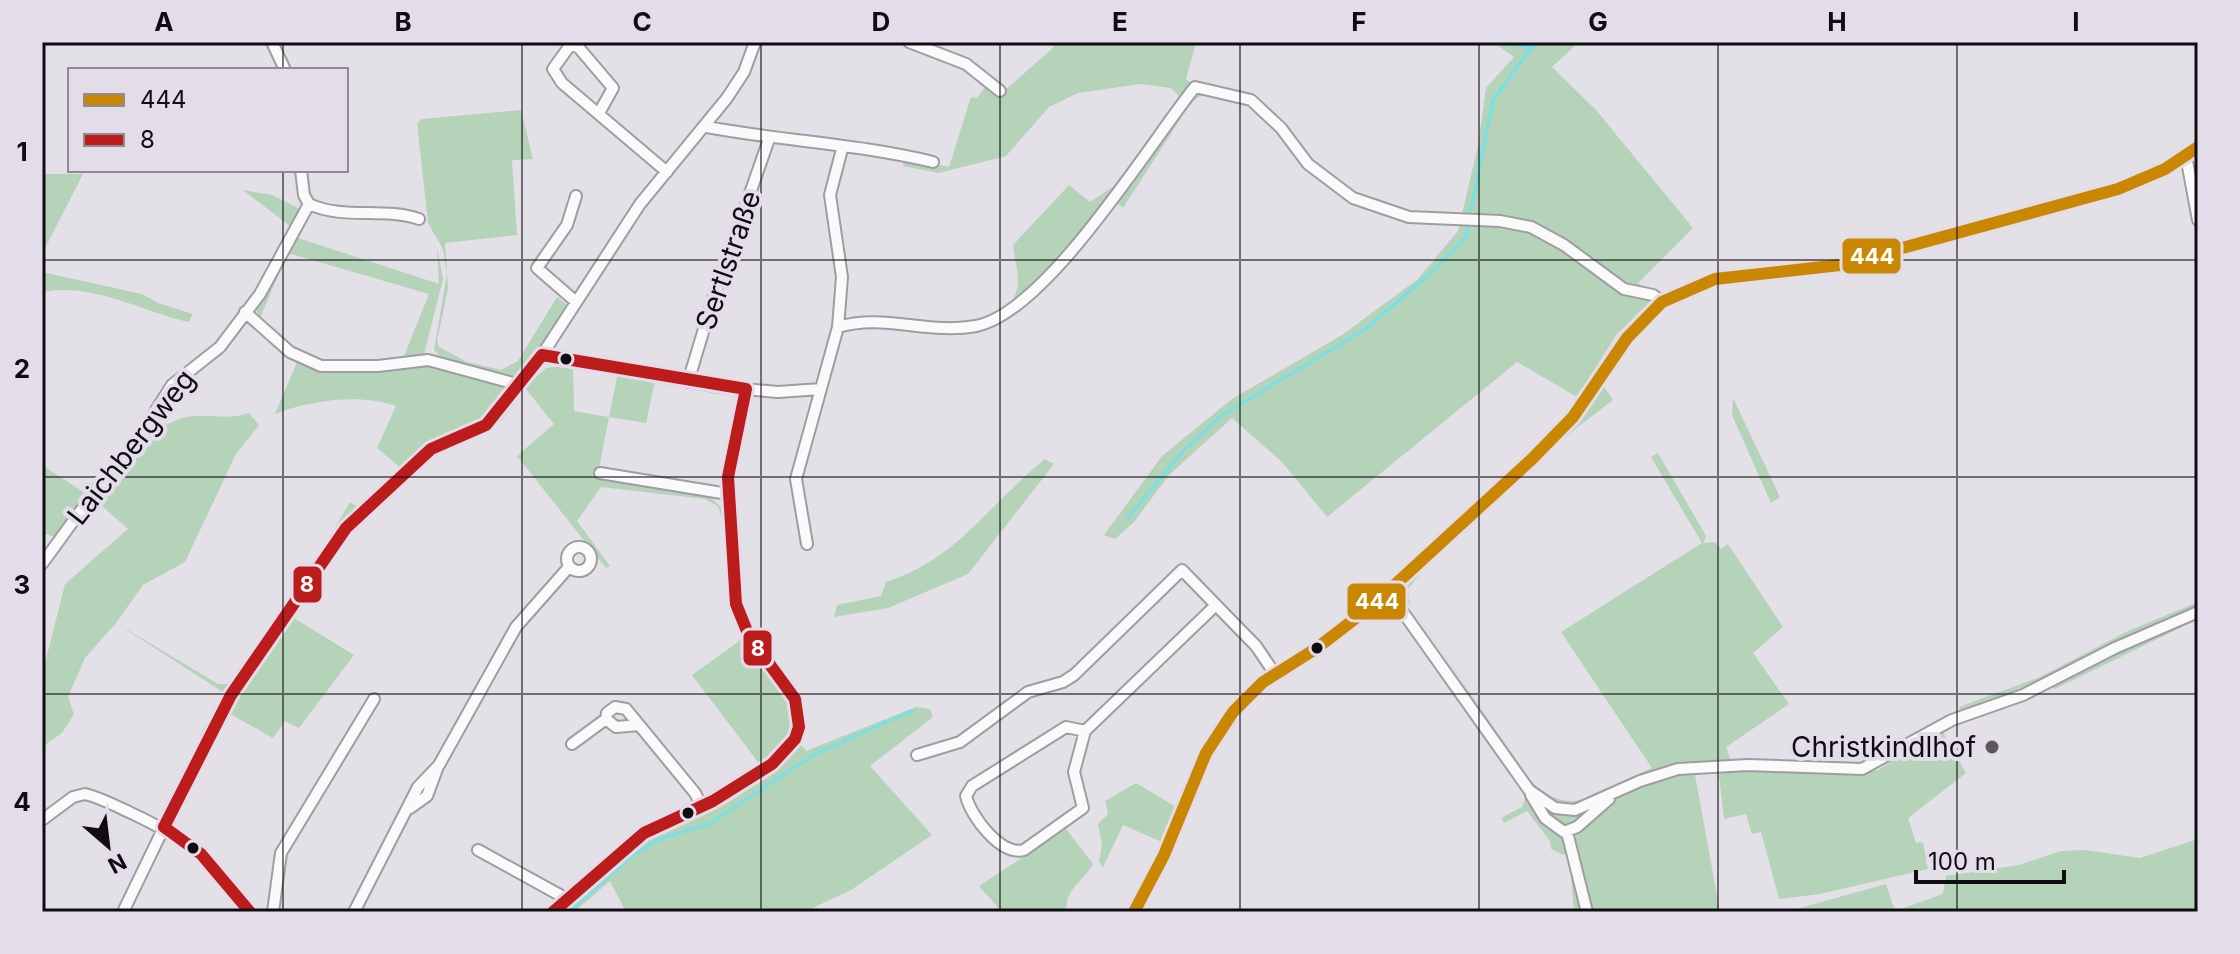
<svg xmlns="http://www.w3.org/2000/svg" width="2240" height="954" font-family="Inter,sans-serif">
<style>
.green{fill:#b4d3b8}
.lines{fill:none;stroke-linecap:round;stroke-linejoin:round}
.stream{stroke:#76e1e8;stroke-width:3}
.minor-casing{stroke:#9f9da2;stroke-width:14}
.minor{stroke:#fbfafb;stroke-width:10}
.bus-1-casing{stroke:#e3ddea;stroke-width:18}
.bus-2-casing{stroke:#e3ddea;stroke-width:18}
.bus-1{stroke:#c98704;stroke-width:12}
.bus-2{stroke:#bd1c1d;stroke-width:12}
.grid{fill:none;stroke:#100d12;stroke-width:2;stroke-opacity:0.55}
.bus-dot{fill:#100d12;stroke:#e3ddea;stroke-width:3}
.poi-dot{fill:#5a575d;stroke:#e3ddea;stroke-width:3}
.labels{text-anchor:middle;stroke-width:8;stroke-linejoin:round;paint-order:stroke}
.street-label{font-size:28px;fill:#100d12;stroke:#e3ddea}
.poi-label{font-size:28px;fill:#100d12;stroke:#e3ddea;text-anchor:end}
.line-badge{stroke:#e3ddea;stroke-width:3}
.badge-label{font-size:22px;text-anchor:middle;font-weight:bold;fill:#fff}
.neatline{fill:none;stroke:#100d12;stroke-width:3}
.grid-label{font-size:26px;text-anchor:middle;font-weight:bold;fill:#100d12}
</style>
<rect width="100%" height="100%" fill="#e3e0e7"/>
<path class="green" d="M1045 42H1196L1186 79 1193 85 1113 197 1006 312C970 332 929 327 890 320 897 317 909 321 919 322 949 326 1016 327 1018 282 1018 270 1014 257 1013 245L1069 185 1090 202 1125 179 1180 97 1171 88 1140 84 1078 93 1049 107 1006 156 938 173 903 166 904 157 949 167 971 97 977 98 988 83 1000 94 1004 91 1054 47Z
M1493 42H1579L1552 67 1596 110 1693 228 1638 283 1655 297 1617 334 1577 397 1517 362 1327 517 1282 462 1232 418 1169 475 1134 522 1115 539 1104 535 1162 456 1232 399 1342 335 1418 279 1458 231 1478 146 1486 88 1514 57Z
M1198 93 1202 95 1192 101 1123 208 1116 201 1195 95Z
M521 110 533 159 512 160 517 235 445 243 448 289 437 341 439 347 467 362 501 370 518 361 557 297 566 304 565 308 524 373 512 377 495 375 440 356 434 350 447 274 443 249 428 223 417 123 422 119Z
M42 174H83L42 254Z
M243 190 272 195 300 209 290 226Z
M295 237 439 284 437 248 443 279 424 354C383 369 316 377 285 340 317 370 364 367 404 356L429 294 288 253 260 318 255 307Z
M42 272 142 294 158 303 193 314 189 322C139 311 94 282 42 292Z
M297 362 331 372 389 370 426 364 495 383 504 388 505 395C478 435 459 424 425 446 417 452 409 461 401 468L377 448 396 406C361 393 310 400 275 414Z
M573 364 574 411 609 417 618 372 655 381 646 423 609 417 598 474 698 494 712 499 723 509C735 548 722 592 741 630 755 660 792 685 796 718 798 740 776 755 761 766L692 675 742 639 728 600 723 521 718 506 705 499 601 487 577 521 610 566 606 568 517 456 554 424 525 388 546 368Z
M1602 384 1613 400 1574 430 1434 556 1408 589 1410 605 1531 781C1575 824 1606 787 1652 768L1561 632 1702 543 1651 457 1658 453 1706 536 1703 543 1715 542 1721 549 1728 544 1783 627 1753 653 1789 704 1726 747 1731 761 1693 764 1720 912H1591L1577 846 1569 850 1581 908V912H1574L1569 851 1563 855 1551 849 1550 841 1527 811 1504 823 1501 818 1522 807 1531 782 1405 598 1407 583 1423 564 1560 440Z
M1733 398 1780 497 1771 503 1732 415Z
M249 413 259 425 236 454 185 562 143 585 116 623 218 684H229L310 570 350 502 358 507 226 694 116 623 85 658 68 697 74 714 62 733 42 747V675L65 584 128 529 94 499C120 469 146 426 187 417 209 413 228 421 249 413Z
M1045 459 1054 464 968 574 888 608 834 617 837 605 881 596 886 582C958 559 989 504 1045 459Z
M42 465 88 495 56 537 42 533Z
M2198 602V619L2055 689 2041 680 1962 712 1959 707 2040 677 2128 631Z
M292 617 354 655 299 728 285 721 273 738 227 712Z
M916 707 930 709 933 717 870 766 932 835 851 890 804 912H626L610 881 574 912H561L645 837 742 789 787 757 799 743 806 751Z
M1941 729 1966 773 1908 818 1916 843 1923 842 1928 869 1820 894 1779 899 1761 832 1752 834 1746 814 1724 819 1719 775 1731 768 1860 773 1878 770Z
M1136 783 1178 808 1164 843 1123 825 1103 867 1099 861 1102 845 1098 824 1108 814 1105 801Z
M1066 829 1093 864C1084 881 1063 890 1067 912H1002L979 886Z
M2198 839V912H1821L1793 910 1886 884 1895 911 1943 894 1946 876 2019 865 2061 851 2085 850 2140 858Z"/>
<g class="lines">
<path class="stream" d="M1505 42 1531 48
M1470 216 1493 100 1531 48 1543 42
M1128 518 1181 453 1222 415 1366 329 1436 268 1466 237 1469 223
M568 912 634 854 660 839 709 824 815 754 914 710"/>
<defs>
<path id="minor" d="M272 42 285 70
M909 42 966 64 1000 91
M599 113 613 88 579 48 571 44 553 69 562 83 667 172
M707 127C782 141 859 144 933 162
M2186 156 2198 220
M301 170 304 195 309 204
M309 204C343 220 384 207 419 219
M575 301 537 268 567 225 576 196
M245 312 290 352 321 366H378L428 360 520 385
M838 327C883 313 929 335 976 326 1047 312 1149 144 1195 87L1251 100 1281 128 1308 164 1353 198 1409 217 1500 221 1531 227 1564 245 1624 289 1653 295 1662 302
M542 355 720 387 778 392 821 389
M688 382 713 299 769 139
M600 473 728 494
M807 544 796 479 838 327 842 277 830 195 842 149
M567 559a12 12 0 1 1 24 0a12 12 0 1 1-24 0Z
M42 564 98 487 127 456 172 385 220 347 260 294 309 204
M1388 591 1529 790 1555 808 1575 810 1640 781 1678 769 1748 765 1862 769 1952 720 2023 695 2115 648 2198 612
M639 725 616 727 606 719 607 713 615 707 626 709 695 793 702 807
M1066 727 1085 731 1074 772 1083 808 1024 850C1001 856 971 817 966 796L972 786Z
M1085 731 1216 605 1256 646 1275 674
M572 744 606 719
M917 755 960 742 1028 692 1063 682 1074 675 1182 570 1216 605
M1531 795 1545 818 1564 832 1577 827 1609 799
M410 808 427 796 437 769
M42 820 73 797 85 794C101 798 116 806 131 813 189 840 213 860 250 912
M1567 832 1587 912
M478 850 567 899
M123 912 210 732 258 655 346 528 431 449 476 431 496 416 542 355 640 204 727 98 744 72 755 42
M273 912 281 853 374 699
M354 912 418 787 439 765 516 627 569 567
M553 912 644 833 713 801 772 764 795 739 799 727 795 699 749 636 736 604 728 477 746 389
M1134 912 1164 855 1206 753 1233 712 1263 682 1317 648 1374 604 1532 459 1573 417 1627 338 1662 302 1715 279 1840 265 2118 189 2165 169 2198 147"/>
</defs>
<use href="#minor" class="minor-casing"/>
<use href="#minor" class="minor"/>
<defs>
<path id="bus-1" d="M1134 912 1164 855 1206 753 1233 712 1263 682 1317 648 1374 604 1532 459 1573 417 1627 338 1662 302 1715 279 1840 265 2118 189 2165 169 2198 147"/>
<path id="bus-2" d="M250 912 201 854 164 827 231 695 346 528 431 449 486 425 542 355 746 389 728 477 736 604 749 636 795 699 799 727 795 739 772 764 713 801 644 833 553 912"/>
</defs>
<use href="#bus-1" class="bus-1-casing"/>
<use href="#bus-2" class="bus-2-casing"/>
<use href="#bus-1" class="bus-1"/>
<use href="#bus-2" class="bus-2"/>
</g>
<path class="grid" d="M283 42V70M522 42V912M761 42V912M1000 42V912M1240 42V912M1479 42V912M1718 42V912M1957 42V912M283 170V912M42 260H2198M42 477H2198M42 694H2198"/>
<g class="bus-dot">
<circle cx="566" cy="359" r="7"/>
<circle cx="1317" cy="648" r="7"/>
<circle cx="688" cy="813" r="7"/>
<circle cx="193" cy="848" r="7"/>
</g>
<circle class="poi-dot" cx="1992" cy="747" r="8"/>
<g class="labels">
<g class="street-label">
<text transform="translate(728 260) rotate(-71)" y="10">Sertlstraße</text>
<text transform="translate(131 447) rotate(-52)" y="10">Laichbergweg</text>
</g>
<g class="poi-label">
<text x="1976" y="757">Christkindlhof</text>
</g>
</g>
<g class="line-badge">
<rect x="1841" y="237" width="61" height="38" rx="8" fill="#c98704"/>
<rect x="292" y="565" width="31" height="39" rx="8" fill="#bd1c1d"/>
<rect x="1346" y="582" width="61" height="39" rx="8" fill="#c98704"/>
<rect x="742" y="629" width="31" height="38" rx="8" fill="#bd1c1d"/>
</g>
<g class="badge-label">
<text x="1872" y="264">444</text>
<text x="307" y="592">8</text>
<text x="1377" y="609">444</text>
<text x="758" y="656">8</text>
</g>
<rect width="2240" height="954" fill="none" stroke="#e3ddea" stroke-width="88"/>
<rect x="68" y="68" width="280" height="104" fill="#e3ddea" stroke="#8f8a94" stroke-width="2"/>
<rect x="84" y="94" width="40" height="12" fill="#c98704" stroke="#8f8a94" stroke-width="2"/>
<text x="140" y="108" font-size="24" fill="#100d12">444</text>
<rect x="84" y="134" width="40" height="12" fill="#bd1c1d" stroke="#8f8a94" stroke-width="2"/>
<text x="140" y="148" font-size="24" fill="#100d12">8</text>
<g transform="translate(108 846) rotate(152)" stroke="#e3ddea" stroke-width="6" paint-order="stroke">
<path d="M0-6L14 30L0 20L-14 30Z" fill="#100d12"/>
<text y="-12" font-size="22" font-weight="bold" text-anchor="middle" fill="#100d12">N</text>
</g>
<path d="M1916 870v12h148v-12" fill="none" stroke="#100d12" stroke-width="4"/>
<text x="1928" y="870" font-size="24" fill="#100d12" stroke="#e3ddea" stroke-width="6" paint-order="stroke">100 m</text>
<rect x="44" y="44" width="2152" height="866" class="neatline"/>
<g class="grid-label">
<text x="164" y="31">A</text>
<text x="403" y="31">B</text>
<text x="642" y="31">C</text>
<text x="881" y="31">D</text>
<text x="1120" y="31">E</text>
<text x="1359" y="31">F</text>
<text x="1598" y="31">G</text>
<text x="1837" y="31">H</text>
<text x="2076" y="31">I</text>
<text x="22" y="161">1</text>
<text x="22" y="378">2</text>
<text x="22" y="594">3</text>
<text x="22" y="811">4</text>
</g>
</svg>
